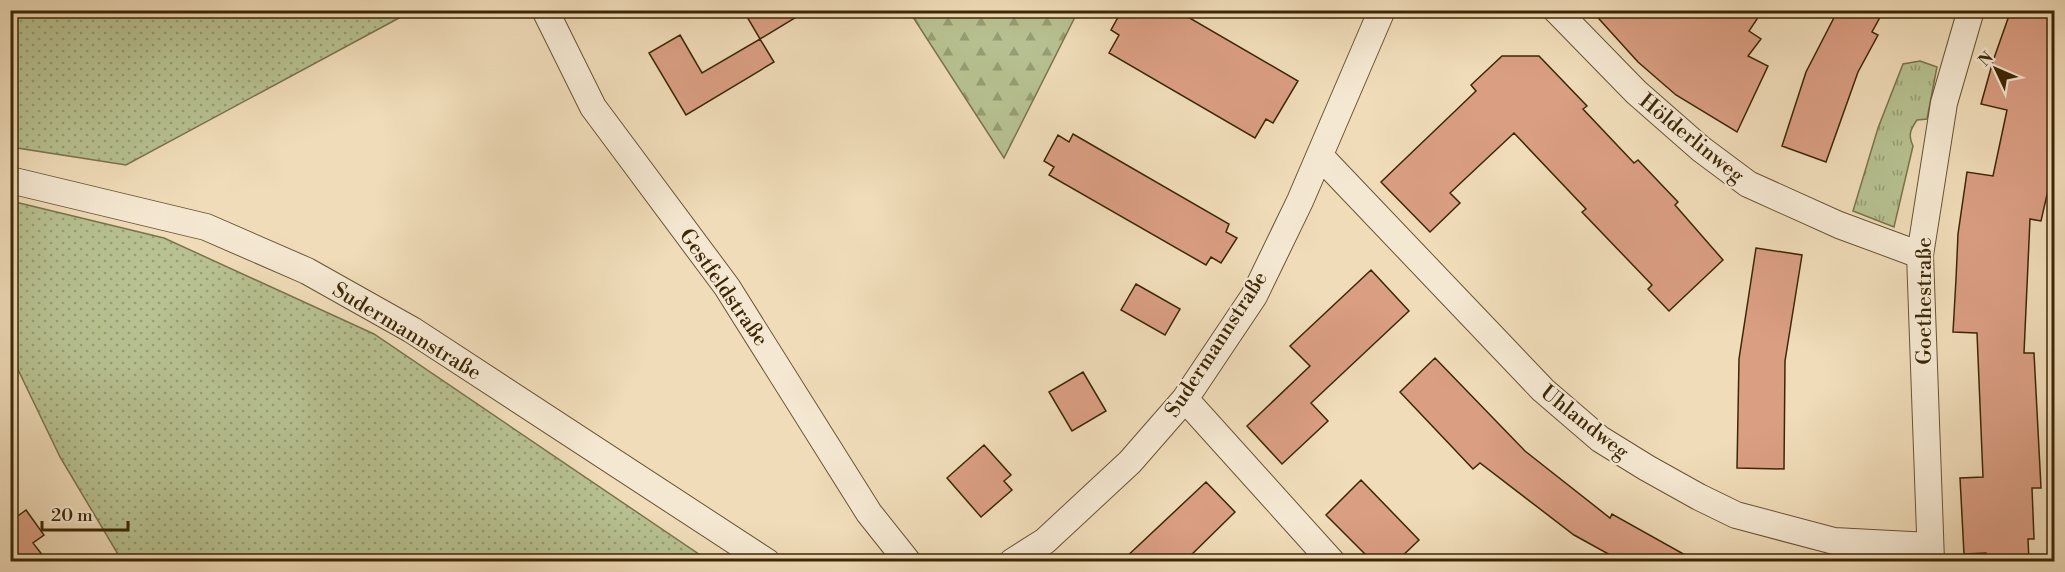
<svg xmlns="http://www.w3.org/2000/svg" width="2065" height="572" font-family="'Libre Bodoni',serif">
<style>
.grass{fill:url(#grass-dots);stroke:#7a744b;stroke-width:1.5}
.forest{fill:url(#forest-firs);stroke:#7a744b;stroke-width:1.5}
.park{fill:url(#park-tufts);stroke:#7a744b;stroke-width:1.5}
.building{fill:#da9e83;stroke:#3c2705;stroke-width:1.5}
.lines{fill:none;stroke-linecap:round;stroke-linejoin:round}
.minor-casing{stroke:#695432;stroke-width:28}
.minor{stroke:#f5e8d2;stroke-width:26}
.labels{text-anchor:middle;stroke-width:4.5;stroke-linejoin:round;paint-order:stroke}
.street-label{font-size:21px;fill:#3c2705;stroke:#f5e8d2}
</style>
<defs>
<pattern id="grass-dots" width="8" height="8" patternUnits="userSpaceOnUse" patternTransform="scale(1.5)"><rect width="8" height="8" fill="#b7c191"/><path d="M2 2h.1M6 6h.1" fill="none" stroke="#969d74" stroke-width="1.8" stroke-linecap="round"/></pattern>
<pattern id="forest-firs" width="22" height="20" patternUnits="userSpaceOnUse" patternTransform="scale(1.5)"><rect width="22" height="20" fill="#b7c191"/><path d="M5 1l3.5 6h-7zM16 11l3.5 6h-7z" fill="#969d74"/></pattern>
<pattern id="park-tufts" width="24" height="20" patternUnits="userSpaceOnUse" patternTransform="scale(1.5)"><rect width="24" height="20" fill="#b7c191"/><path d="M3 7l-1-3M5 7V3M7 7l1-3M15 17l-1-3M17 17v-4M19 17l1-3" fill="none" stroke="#969d74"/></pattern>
</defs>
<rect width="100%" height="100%" fill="#f0dcb9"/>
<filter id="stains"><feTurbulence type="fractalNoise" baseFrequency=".00333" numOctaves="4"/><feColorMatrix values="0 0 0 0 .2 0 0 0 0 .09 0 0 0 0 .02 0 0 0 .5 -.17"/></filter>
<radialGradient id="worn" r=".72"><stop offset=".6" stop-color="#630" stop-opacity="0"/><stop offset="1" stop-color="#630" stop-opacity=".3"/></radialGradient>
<path class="grass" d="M10 11 11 10 412 11 126 165 11 147Z
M11 201 164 238 374 334 709 561H122L60 457 11 355Z"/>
<path class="forest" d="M909 11H1078L1004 158Z
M2054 366V549L2051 544Z"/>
<path class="park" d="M1920 61 1937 67 1927 119 1917 120C1910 130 1908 135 1913 146L1894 227 1853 211 1878 128 1903 64Z"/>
<path class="building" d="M743 10H808L760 39Z
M1122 10H1176L1298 81 1273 123 1266 119 1255 138 1109 53 1119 35 1111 30Z
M1591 10H1763L1749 31 1761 39 1748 56 1768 66 1737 132 1676 95 1638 62Z
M1838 10H1884L1872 32 1878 35 1858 72 1826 162 1782 146 1806 72Z
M2011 10H2055V160L2041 221 2030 219 2024 353H2034L2041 488H2032L2034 539H2028L2029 561H1987L1986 553 1964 554 1960 478 1983 477 1977 333 1953 332 1956 279 1958 234 1967 172 1993 176 2007 110 1981 104 1993 61Z
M680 35 702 73 760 39 774 62 686 115 649 53Z
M1502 56H1539L1587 106 1583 109 1634 163 1638 160 1678 202 1675 205 1723 260 1669 311 1648 289 1652 285 1582 212 1586 209 1514 133 1450 193 1460 203 1430 232 1381 182 1476 91 1471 85Z
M1073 134 1229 224 1226 232 1237 238 1221 263 1211 257 1206 265 1049 175 1054 167 1044 161 1058 135 1069 142Z
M1756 248 1802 255 1785 361 1784 469 1737 468 1739 359Z
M1371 270 1409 311 1311 403 1328 421 1282 464 1247 426 1310 366 1290 346Z
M1136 284 1180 309 1165 335 1121 310Z
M1435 358 1525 451 1610 518 1612 514 1696 561H1621L1574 535 1480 463 1473 469 1400 392Z
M1083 372 1106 411 1072 431 1049 392Z
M984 445 1011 475 1004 481 1012 490 981 517 947 478Z
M1361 480 1419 540 1397 561H1372L1326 515Z
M1206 482 1235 512 1185 561H1122Z
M26 510 44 535 33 543 47 561H10V511L15 518Z"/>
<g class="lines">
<defs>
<path id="minor" d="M545 10 593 107 727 287 869 513 908 562
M1556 10 1636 92 1701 149 1748 184 1839 225 1920 255
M1320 156 1543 390 1600 439 1647 468 1699 497 1736 515 1834 541 1930 546
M10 180 206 227 307 271 412 330 767 562
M1185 399 1332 562
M1931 561 1920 255 1944 103 1971 10
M1012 562 1045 541 1130 462 1185 399 1254 296 1300 201 1382 10"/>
</defs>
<use href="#minor" class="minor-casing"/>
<use href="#minor" class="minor"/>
</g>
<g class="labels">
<g class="street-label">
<text transform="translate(1692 138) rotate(39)" y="7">Hölderlinweg</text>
<text transform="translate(724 287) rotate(55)" y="7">Gestfeldstraße</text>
<text transform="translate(1924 301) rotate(-90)" y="7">Goethestraße</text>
<text transform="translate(407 331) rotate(31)" y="7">Sudermannstraße</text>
<text transform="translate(1216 344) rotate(-57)" y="7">Sudermannstraße</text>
<text transform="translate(1585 422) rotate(38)" y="7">Uhlandweg</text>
</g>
</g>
<rect width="2065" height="572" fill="none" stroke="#f0dcb9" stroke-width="36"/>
<rect x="12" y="12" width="2041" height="548" fill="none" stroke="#3c2705" stroke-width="3"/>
<rect x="18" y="18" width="2029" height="536" fill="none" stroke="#3c2705" stroke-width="1.5"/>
<g transform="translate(1996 69) rotate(314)" stroke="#f5e8d2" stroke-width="4.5" paint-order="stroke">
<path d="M0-4.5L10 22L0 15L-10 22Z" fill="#3c2705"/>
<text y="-9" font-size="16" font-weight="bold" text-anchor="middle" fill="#3c2705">N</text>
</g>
<path d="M42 521v9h86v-9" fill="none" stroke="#3c2705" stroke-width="3"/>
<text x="51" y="521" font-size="18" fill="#3c2705" stroke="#f5e8d2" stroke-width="4.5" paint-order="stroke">20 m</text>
<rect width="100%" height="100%" filter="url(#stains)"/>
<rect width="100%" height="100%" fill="url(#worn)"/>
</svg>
